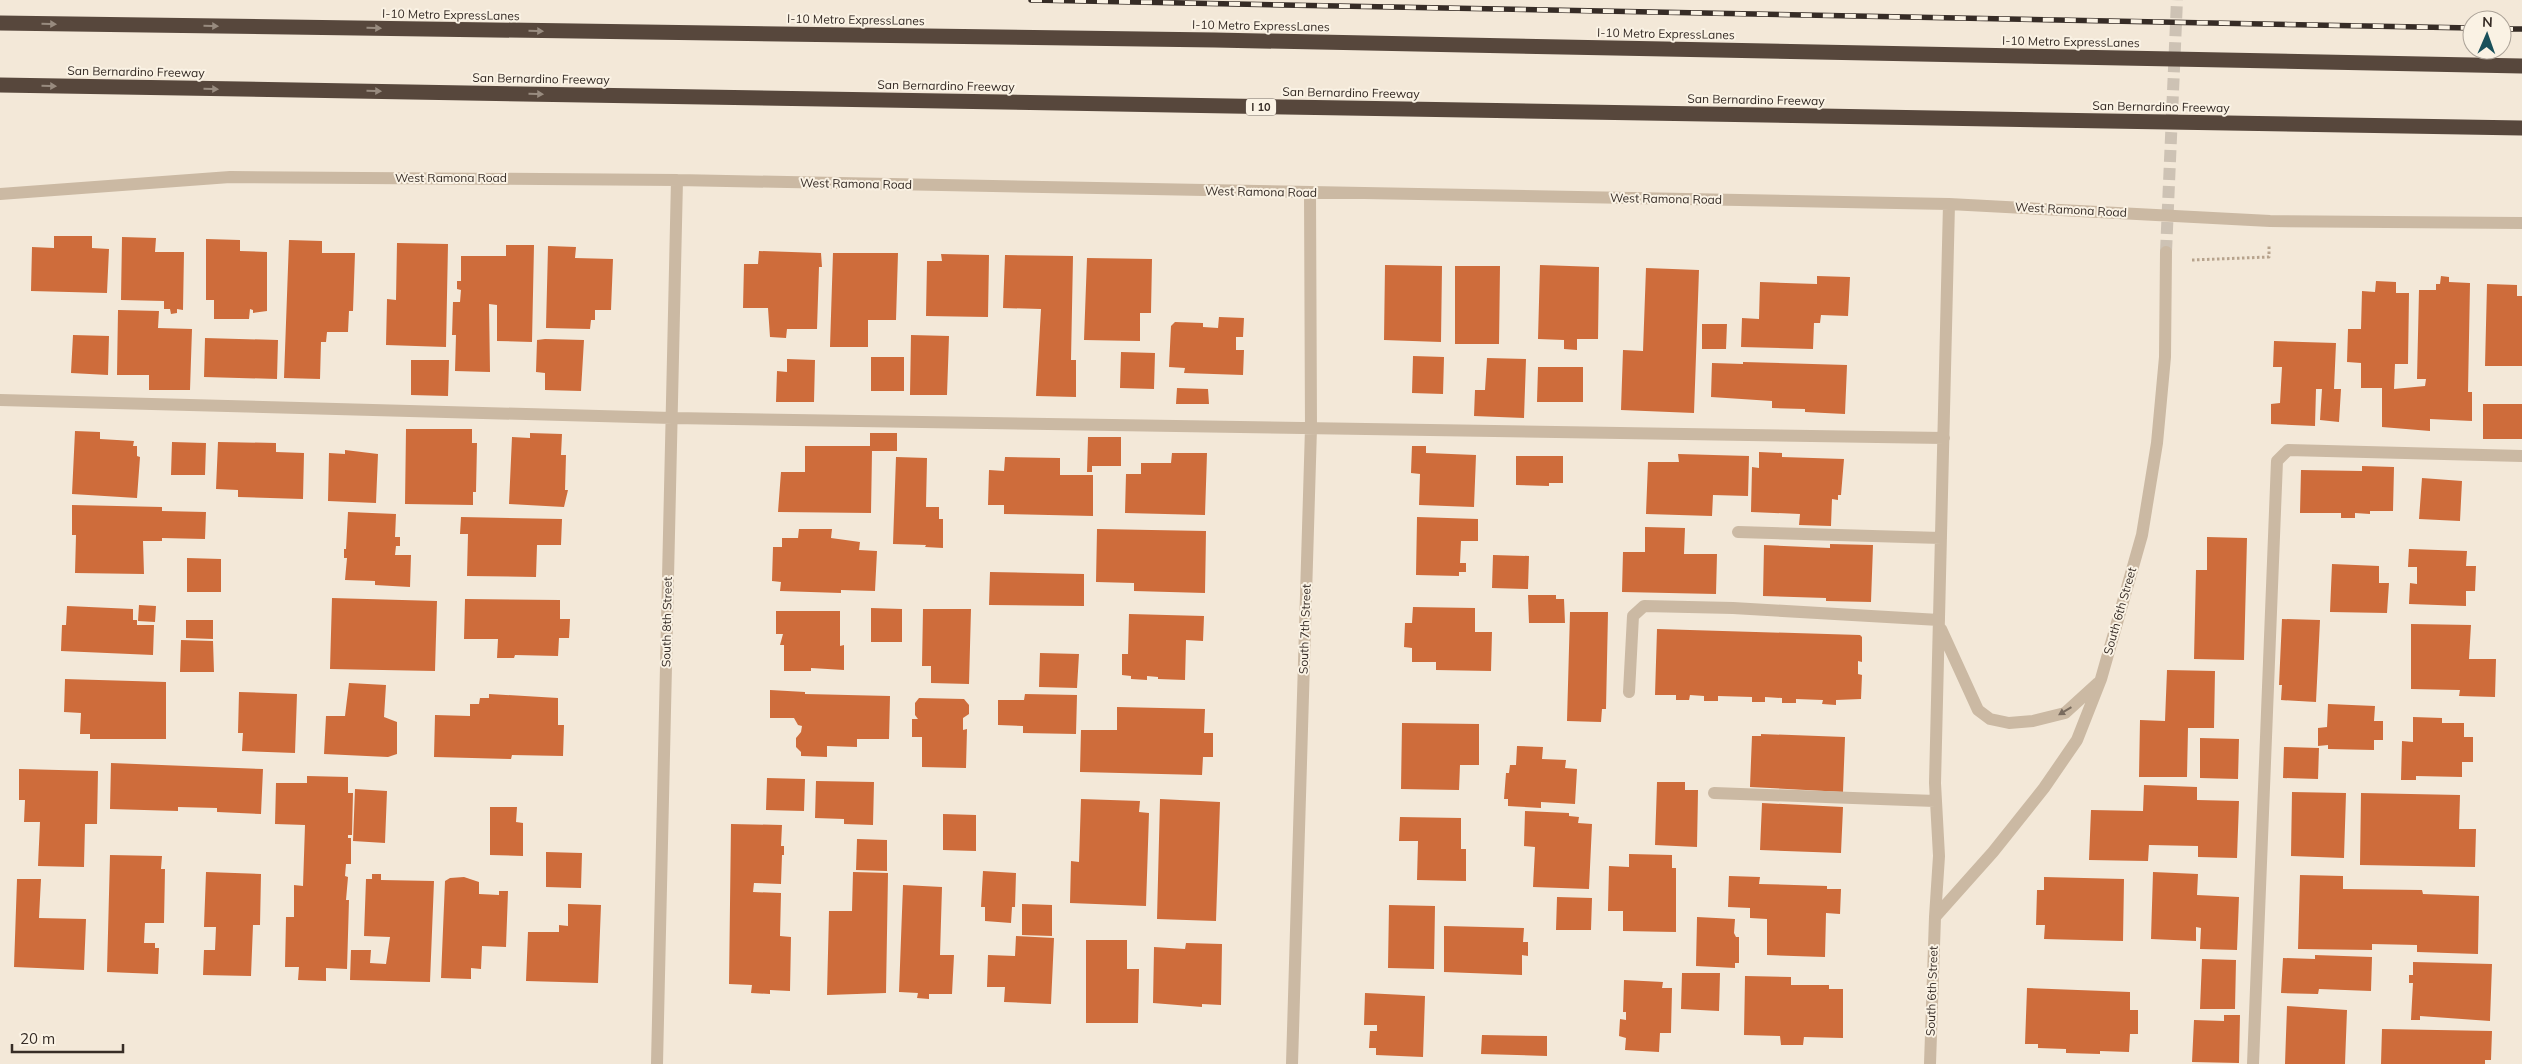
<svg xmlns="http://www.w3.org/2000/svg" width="2522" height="1064" font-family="Mulish,sans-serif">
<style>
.building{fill:#ce6c3b}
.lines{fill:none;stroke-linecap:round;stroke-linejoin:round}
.minor-tunnel{stroke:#cdc2b4;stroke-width:12;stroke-dasharray:12 6;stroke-linecap:butt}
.path{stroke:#b7a38d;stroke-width:3;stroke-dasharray:2.5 2.5;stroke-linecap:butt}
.minor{stroke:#cbb9a3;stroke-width:12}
.highway{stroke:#57473c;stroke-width:15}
.rail-casing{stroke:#362c26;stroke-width:5.5}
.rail{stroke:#faf2e4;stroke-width:4;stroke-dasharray:11;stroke-linecap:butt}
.oneway{fill:#988b7f}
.oneway2{fill:#796b5e}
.labels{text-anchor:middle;stroke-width:4;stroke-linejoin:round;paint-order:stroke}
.shield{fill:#faf2e4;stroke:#71675f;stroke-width:1}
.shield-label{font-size:11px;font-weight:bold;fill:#362c26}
.street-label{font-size:12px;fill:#362c26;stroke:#faf2e4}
</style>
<rect width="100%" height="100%" fill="#f3e8d8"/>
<path class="building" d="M54 236H92V248L109 249 107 293 31 291 32 247 54 248Z
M122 237 156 238 155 252H184L183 310 177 309V313L171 314 170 309H164V301L121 300Z
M206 239 240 240V251L267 252V311L253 313V310L250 309 249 319H214V300H206Z
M289 240 322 241V253H355L353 311H349L348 332H327L326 342H321L320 379 284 378Z
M397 243 448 244 446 347 386 345 387 299 396 300Z
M506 245H534L532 342 497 341V305L489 304 490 372 455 371 456 335H452L453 302H460L461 290 457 289V281H461V256H506Z
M548 246 576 247 575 258 613 259 611 310H595V320H591L590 329 546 328Z
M759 251 821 253 822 267H819L817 329H787L786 338 770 337 768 308H743L744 264H758Z
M833 253H898L896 320H868V347H830Z
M941 254 989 255 988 317 926 316 927 261H942Z
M1005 255 1073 256 1071 360H1076V397L1036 396 1041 309 1003 308Z
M1087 258 1152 259 1151 313H1140V341L1084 340Z
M1385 265 1442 266 1441 342 1384 340Z
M1540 265 1599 267 1598 339H1577V350L1564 349V340L1538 339Z
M1455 266H1500L1499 344H1455Z
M1646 268 1699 270 1694 413 1621 410 1623 350 1643 351Z
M1817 276 1850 277 1848 316 1821 315 1820 323H1814L1813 349 1741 347 1742 318 1759 319 1760 282 1817 284Z
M2441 276 2449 277V282L2470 283 2468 392H2472V421L2430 419V431L2382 427V388H2361V363L2347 362 2348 329H2361L2362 291 2375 292 2376 281 2396 282V293H2409L2408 364H2395L2394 389 2425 386 2426 379H2417L2419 290H2436V284H2440Z
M2487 284 2517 285V296H2522V366H2485Z
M118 310 159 311 158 328 192 329 190 390H149V375H117Z
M1219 317 1244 318 1243 337H1236V350H1244L1243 375 1184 373 1185 368 1169 367 1171 326 1175 322 1203 323V327L1218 328Z
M1702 324H1727L1726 349H1702Z
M73 335 109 336 108 375 71 373Z
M911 335 949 336 947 395H910Z
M205 338 278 340 277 379 204 377Z
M545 339 584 340 581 391 545 390V373L536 372 537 340Z
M2274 341 2336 343 2334 389H2341L2339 422 2320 420 2322 389H2316L2315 426 2271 424V404L2280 403 2282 367H2273Z
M1121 352 1155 353 1154 389 1120 388Z
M1413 356 1444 357 1443 394 1412 393Z
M871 357H904V391H871Z
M1487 358 1526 359 1524 418 1474 416 1475 390H1485Z
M787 359 815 360 814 402H776L777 371 787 372Z
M411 360H449L448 396 411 395Z
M1743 362 1847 365 1845 414 1805 412V409L1772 408V401L1711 397 1712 363 1743 364Z
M1538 367H1583V402H1537Z
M1177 388 1208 389 1209 404H1176Z
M2483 404H2522V439H2483Z
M406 429H472V443H477L476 492H473V505L405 504Z
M75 431 100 432V439L134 441 133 446H137V456L140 457 137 498 72 494Z
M530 433 562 434 561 455H566L565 490H568L564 507 509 504 512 437 530 438Z
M870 433H897V451H872L871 513 778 512 781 472H805V446H870Z
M1088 437H1121V466H1092V472H1087Z
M172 442 206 443 205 475H171Z
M218 442 276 443V452L304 453 303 499 238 497V490L216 489Z
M1412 446H1426V453L1476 455 1474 507 1419 505 1420 474 1411 473Z
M345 450 378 454 376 503 328 501 329 453 345 454Z
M1759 452 1782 453V457L1844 459 1841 495H1838V500L1832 499 1831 526 1799 525 1800 514 1751 512 1752 467 1759 468Z
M1172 453H1207L1205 515 1125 513 1126 474H1141V463H1171Z
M1678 454 1749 456 1748 496 1713 495 1712 516 1646 514 1648 462H1679Z
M1516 456H1563V483H1549V486L1516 485Z
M896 457 927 458 926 507H939V519H943V548L925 547 926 545 893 544Z
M1005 457 1060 458V475H1093V516L1004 514V505H988L989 470 1004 471Z
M2362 466 2394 467 2393 511H2370V514L2355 513V518H2341V513H2300L2301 470 2362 471Z
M2422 478 2462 481 2460 521 2419 519Z
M72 505 162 507V511L206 512 205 539 162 538V541H143L144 574 75 573 76 535H72Z
M348 512 396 514 395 537H400V546H396L395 555H411L410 587 375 585V581L345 580 347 558H344V549H346Z
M461 517 562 519 561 545H537L536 577 467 576 468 534H460Z
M1417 517 1478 519V541H1461L1460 563H1466V572H1459V576L1416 575Z
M1645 527 1685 528 1684 554H1717L1716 594 1622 592 1623 552H1645Z
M799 529H832L831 538 860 542 859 550 877 551 875 591 841 590V593L780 591 781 582 772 581 773 547H782V538H798Z
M1097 529 1206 531 1205 593 1134 591V583L1096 582Z
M2207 537 2247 538 2244 660 2194 659 2196 570H2207Z
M1830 544 1873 545 1871 602 1826 601V598L1763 596 1764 545 1830 548Z
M2409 549 2467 551 2466 566H2476L2475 591H2466V606L2409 604 2410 583 2417 584V567H2408Z
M1493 555 1529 556 1528 589 1492 588Z
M187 558 221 559V592H187Z
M2332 564 2379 566V583H2389L2387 613 2330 612Z
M990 572 1084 574V606L989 605Z
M1528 595H1556V599H1564L1565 623H1529Z
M332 598 437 601 435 671 330 669Z
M465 599 560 600V619H570L569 638H559L558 656 515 655 514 658H497L498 639H464Z
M139 605 156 606 155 622 138 621Z
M67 606 133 609V620H137V625H154L153 655 61 651 62 625H66Z
M1413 607 1475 608V632H1492L1491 671 1436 670V662H1412V648L1404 647 1405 623H1412Z
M871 608 902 609V642H871Z
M923 609H971L969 684 931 683V666H922Z
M776 611H840V646L844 645V670L811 668V671H784V645H780L783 634H776Z
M1570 612H1608L1606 709H1602L1601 722 1567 721Z
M1129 614 1204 616 1203 641 1186 640 1185 680 1158 679V677L1147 676V680L1131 679V676L1122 675V654H1128Z
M2282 619 2320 620 2316 702 2281 700 2282 685H2279Z
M186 620H213V639L186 638Z
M2411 624 2471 625 2469 659H2496L2495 697 2459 696 2460 690 2411 689Z
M1657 629 1860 635 1862 637V662L1858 661V674L1862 675 1861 699 1836 700V705L1822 704 1823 700 1796 699V703H1782V698L1765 697V702H1752V697L1718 696V701H1704V696L1690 695 1689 700H1676V695H1655Z
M181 640 213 641 214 672H180Z
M1040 653 1079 654 1077 688 1039 687Z
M2167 670 2215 671 2214 728H2188L2187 777H2139L2140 720 2165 721Z
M65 679 166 682V739H90V734H80L81 713 64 712Z
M349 683 386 685 384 717 397 722V754L388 757 324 754 326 716H345Z
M770 690 805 692V694L890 696 889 739H857V747L827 746V757L801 756V752L796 747V738L801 732 802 726 798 725 794 718H770Z
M239 692 297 694 295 753 242 751 243 733H238Z
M489 694 558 698V725H564L563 756 512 755 511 759 434 757 435 715 470 716V704H479L480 698H489Z
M1025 694 1077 695 1076 734 1023 733V726L998 725V700H1024Z
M919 698 964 699 969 705V714L963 718V730L967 729 966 768 922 767V737H912V719H918L915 715V703Z
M2328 704 2375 706 2374 721H2383V740H2374V750L2328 749V745L2318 746V728L2327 727Z
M1117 707 1205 709 1204 733H1213V757H1203L1202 775 1080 772 1081 730H1117Z
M2413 717 2442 718V723H2464V737H2473V762H2462V777L2416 776V780H2401L2402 741 2413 742Z
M1402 723 1479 724V765H1460L1459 790 1401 789Z
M1761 734 1845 737 1843 792 1750 787 1752 736H1761Z
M2200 738 2239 739 2238 779 2200 778Z
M1517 746 1543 747 1542 759 1566 760 1565 768 1577 769 1575 804 1541 802V808L1508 806V799H1504L1506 773H1509L1510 765H1516Z
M2284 747 2319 748 2318 779 2283 778Z
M111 763 263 769 261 814 217 812V808L178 807V811L110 809Z
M19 769 98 771 97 824H85L84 867 38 866 40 822H24L25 800H19Z
M307 776 348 777V793H353L352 835H348V838H351V864H346L345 876 348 877 346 900H349L347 969 326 968V981L298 980 299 967H285L286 917H294V885L303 886 305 825 275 824 276 783H307Z
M767 778 805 779 804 811 766 810Z
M816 781 874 782 873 825 844 824V819L815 818Z
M1657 782H1685V790H1698L1697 847 1655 845Z
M2144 785 2197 787V800L2239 801 2237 858 2198 857V846L2149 845 2148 861 2089 860 2091 810 2143 811Z
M355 789 387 791 385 843 353 841Z
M2292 792 2346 793 2344 858 2291 856Z
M2361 793 2460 795 2459 829H2476L2475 867 2360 865Z
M1081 799 1140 801 1139 812 1149 813 1146 906 1070 903 1071 861 1079 862Z
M1160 799 1220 802 1216 921 1157 919Z
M1762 803 1843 807 1841 853 1760 850Z
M490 807H517L516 822 523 823V856L490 855Z
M1525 811 1569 813V816L1579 817 1578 823 1592 824 1589 889 1533 887 1535 847 1524 846Z
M943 814 976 815V851L943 850Z
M1400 817 1461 818V849H1466V881L1417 880 1418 841H1399Z
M731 824 782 825 781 846H784V855H782L781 884 754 883 753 892 781 893 780 936 791 937 790 991 770 990V994L751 993 752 985 729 984Z
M857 839 887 840V871L856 870Z
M546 852 582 853 581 888 546 887Z
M1629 854 1672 855V868H1676V932L1623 931V911H1608L1609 866 1629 867Z
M110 855 162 856 161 869H165L164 923H145L144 943H155V948H159L158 974 107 972Z
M983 871 1016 873 1015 907H1012L1011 923 985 921V907H981Z
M206 872 261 874 260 925H253L251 976 203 975 204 950H215L216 927H204Z
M853 872 888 873 886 993 827 995 829 911H852Z
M2153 872 2198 874 2197 895 2239 897 2237 950 2200 949 2201 928 2196 927V941L2151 939Z
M372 874H381V880L434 881 430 982 350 980 351 950H371L370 963 386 964 390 937 364 936 366 879H372Z
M2300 875 2343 876V889L2422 890 2423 894 2479 896 2478 954 2417 952V945L2372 944V950L2298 949Z
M1729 876 1760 877 1759 884 1827 886V889H1841L1840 914 1826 913 1825 957 1767 955V919L1750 918V908L1728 907Z
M464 877 479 882V894L499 895V891H508L506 947 482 946 481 969 471 968V979L441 978 445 881 450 878Z
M2044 877 2124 879 2123 941 2044 939 2045 925H2036L2037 890H2044Z
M17 879H41L39 918 86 919 84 970 14 967Z
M903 885 942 887 940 955H954L952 994H929V999L917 998 918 993 899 992Z
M1557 897 1592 898 1591 930H1556Z
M568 904 601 905 598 983 526 981 528 932H559V925L568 926Z
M1022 904 1052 905V936L1022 935Z
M1389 905 1435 906 1434 969 1388 968Z
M1697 917 1735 919 1734 933 1736 937H1739V963H1735V968L1696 966Z
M1444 926 1524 928 1523 942H1528V956L1522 955V975L1444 972Z
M1016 936 1054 938 1051 1004 1004 1002 1005 987H987L988 955 1015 956Z
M1086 940H1127V969H1139L1138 1023H1086Z
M1186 943 1222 944 1221 1005 1202 1004V1007L1153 1003 1154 947 1185 949Z
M2315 955 2372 957 2371 991 2319 989 2318 994 2281 993 2283 958 2315 959Z
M2202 959 2236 960 2235 1009H2200Z
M2413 962 2492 964 2490 1021 2420 1016V1020H2411L2413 983H2409V975H2413Z
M1682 973H1720L1719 1011 1681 1009Z
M1745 976 1791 977V985H1829V989H1843V1038L1804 1037 1803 1045H1781L1780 1036 1744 1035Z
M1624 980 1663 982 1662 988H1672L1671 1033H1660L1659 1052 1625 1050 1626 1038 1619 1036 1620 1019 1626 1020V1012H1623Z
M2027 988 2130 992V1010H2138V1034H2130L2129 1052 2100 1051V1054L2066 1053V1049L2038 1048V1044H2025Z
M1365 993 1425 996 1423 1057 1376 1055V1048H1369L1370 1031H1377V1025H1364Z
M2287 1006 2347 1010 2345 1064H2285Z
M2224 1015H2240L2239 1063 2192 1062 2194 1020 2224 1021Z
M2382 1029 2492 1031 2491 1060H2485V1064H2381Z
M1482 1035 1547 1036V1056L1481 1054Z"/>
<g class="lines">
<path class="minor-tunnel" d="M2166 252 2177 0"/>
<path class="path" d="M2192 260 2269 257V246"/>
<path class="minor" d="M0 194 230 177 677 180 1949 204 2270 221 2522 223
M0 400 672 418 1944 438
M1738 532 1941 538
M1941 629 1978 710 1990 719 2009 723 2033 721 2065 713 2098 683
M1629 692 1633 616 1644 606 1733 608 1939 620
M1714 793 1935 801
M1935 917 1939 856 1935 783 1949 204
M657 1064 677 180
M1292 1064 1311 428 1310 193
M1930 1064 1935 917 1993 852 2044 788 2077 740 2101 679 2142 535 2157 443 2165 357 2166 252
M2253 1064 2277 461 2288 450 2522 456"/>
<path class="highway" d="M0 23 1215 40 2522 66
M0 85 2522 128"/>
<defs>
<path id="rail" d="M1031 0 2472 28
M2502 29H2522"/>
</defs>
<use href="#rail" class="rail-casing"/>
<use href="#rail" class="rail"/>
</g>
<defs><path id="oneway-solid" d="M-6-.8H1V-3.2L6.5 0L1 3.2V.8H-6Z" transform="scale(1.25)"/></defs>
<g class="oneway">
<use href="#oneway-solid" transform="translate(49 24) rotate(1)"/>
<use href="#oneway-solid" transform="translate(211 26) rotate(1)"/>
<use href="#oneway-solid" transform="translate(374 28) rotate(1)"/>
<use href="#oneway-solid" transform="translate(536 31) rotate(1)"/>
<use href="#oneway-solid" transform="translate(49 86) rotate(1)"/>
<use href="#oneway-solid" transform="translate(211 89) rotate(1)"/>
<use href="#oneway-solid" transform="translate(374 91) rotate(1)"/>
<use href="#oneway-solid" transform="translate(536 94) rotate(1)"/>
</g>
<use class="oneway2" href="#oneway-solid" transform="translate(2065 711) rotate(149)"/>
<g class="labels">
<rect class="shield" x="1246" y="98.5" width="30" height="17" rx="4"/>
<g class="shield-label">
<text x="1261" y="111">I 10</text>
</g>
<g class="street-label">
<text transform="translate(451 15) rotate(1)" y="4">I-10 Metro ExpressLanes</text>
<text transform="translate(856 20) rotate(1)" y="4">I-10 Metro ExpressLanes</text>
<text transform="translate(1261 26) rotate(1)" y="4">I-10 Metro ExpressLanes</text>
<text transform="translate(1666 34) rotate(1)" y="4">I-10 Metro ExpressLanes</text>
<text transform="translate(2071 42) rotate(1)" y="4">I-10 Metro ExpressLanes</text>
<text transform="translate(136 72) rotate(1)" y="4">San Bernardino Freeway</text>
<text transform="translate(541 79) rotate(1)" y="4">San Bernardino Freeway</text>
<text transform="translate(946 86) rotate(1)" y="4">San Bernardino Freeway</text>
<text transform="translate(1351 93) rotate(1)" y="4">San Bernardino Freeway</text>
<text transform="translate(1756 100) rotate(1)" y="4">San Bernardino Freeway</text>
<text transform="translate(2161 107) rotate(1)" y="4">San Bernardino Freeway</text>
<text x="451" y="182">West Ramona Road</text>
<text transform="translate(856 184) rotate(1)" y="4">West Ramona Road</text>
<text transform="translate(1261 192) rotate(1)" y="4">West Ramona Road</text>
<text transform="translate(1666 199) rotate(1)" y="4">West Ramona Road</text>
<text transform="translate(2071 210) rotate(3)" y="4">West Ramona Road</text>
<text transform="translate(2120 611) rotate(-74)" y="4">South 6th Street</text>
<text transform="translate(667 622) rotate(-89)" y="4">South 8th Street</text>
<text transform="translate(1305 629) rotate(-88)" y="4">South 7th Street</text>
<text transform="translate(1932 991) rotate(-88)" y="4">South 6th Street</text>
</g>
</g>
<g transform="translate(2487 35) rotate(2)"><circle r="24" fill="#faf2e4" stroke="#aca398"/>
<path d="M0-4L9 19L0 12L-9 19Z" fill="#19505a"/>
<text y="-8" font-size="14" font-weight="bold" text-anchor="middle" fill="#362c26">N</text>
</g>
<path d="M12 1044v8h111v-8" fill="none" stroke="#362c26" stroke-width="2.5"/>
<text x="20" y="1044" font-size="15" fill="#362c26" stroke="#faf2e4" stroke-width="4" paint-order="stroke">20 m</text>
</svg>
